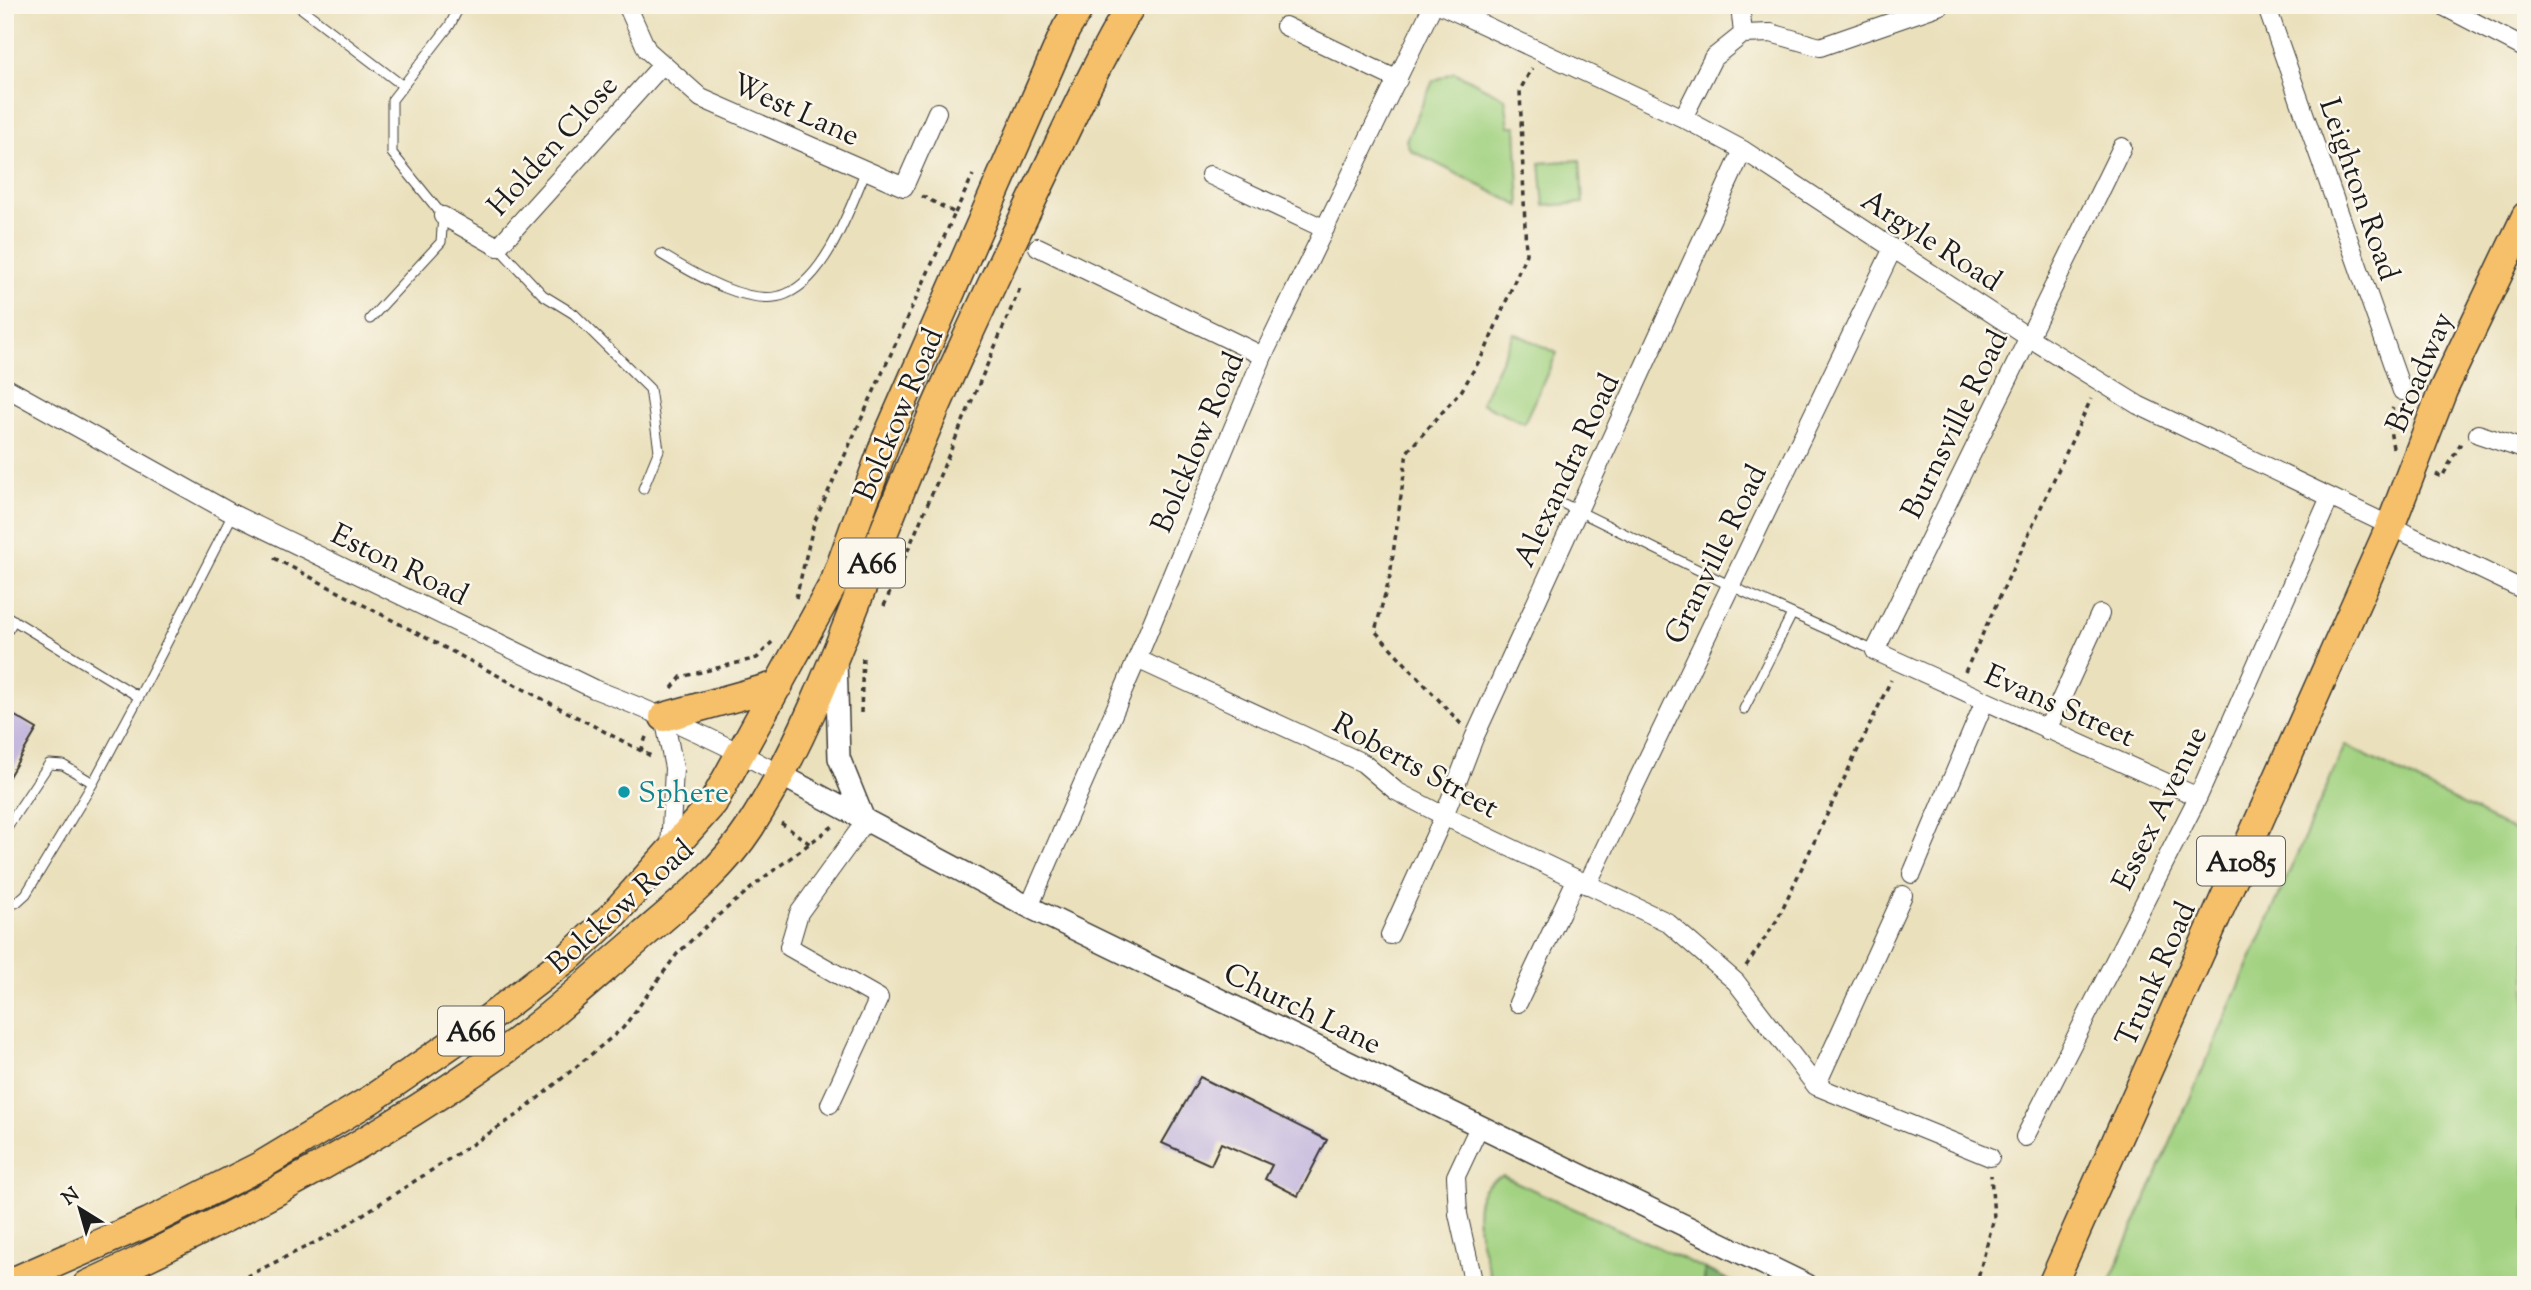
<svg xmlns="http://www.w3.org/2000/svg" width="2531" height="1290" font-family="'Sorts Mill Goudy',serif">
<style>
.green{fill:#a2d281;stroke:#5f774e;stroke-width:2}
.forest{fill:#81b46f;stroke:#4e6846;stroke-width:2}
.building{fill:#beb0dc}
.lines{fill:none;stroke-linecap:round;stroke-linejoin:round}
.service-casing{stroke:#3b3934;stroke-width:11}
.minor-casing{stroke:#3b3934;stroke-width:20}
.tertiary-casing{stroke:#3b3934;stroke-width:24}
.primary-casing{stroke:#3b3934;stroke-width:31}
.trunk-casing{stroke:#3b3934;stroke-width:31}
.path{stroke:#3b3934;stroke-width:3.5;stroke-dasharray:5 5;stroke-linecap:butt}
.service{stroke:#fff;stroke-width:9}
.minor{stroke:#fff;stroke-width:18}
.tertiary{stroke:#fff;stroke-width:21}
.primary{stroke:#f6c06b;stroke-width:28}
.trunk{stroke:#f6c06b;stroke-width:28}
.culture-dot{fill:#0f9aa8;stroke:#fbf7ec;stroke-width:2.5}
.labels{text-anchor:middle;stroke-width:5;stroke-linejoin:round;paint-order:stroke}
.shield{fill:#fbf7ec;stroke:#5f5e5a;stroke-width:2}
.shield-label{font-size:28px;font-weight:bold;fill:#1c1c1c}
.street-label{font-size:30px;fill:#1c1c1c;stroke:#fbf7ec}
.culture-label{font-size:30px;fill:#0d838f;stroke:#fbf7ec;text-anchor:start}
</style>
<rect width="100%" height="100%" fill="#fbf7ec"/>
<filter id="ink" filterUnits="userSpaceOnUse"><feTurbulence type="fractalNoise" baseFrequency=".0143" numOctaves="2"/><feDisplacementMap in="SourceGraphic" scale="14" xChannelSelector="R" yChannelSelector="G"/><feConvolveMatrix kernelMatrix="1 2 1 2 8 2 1 2 1" color-interpolation-filters="sRGB"/></filter>
<filter id="wash" filterUnits="userSpaceOnUse"><feTurbulence type="fractalNoise" baseFrequency=".00686" numOctaves="4" result="noise"/><feDisplacementMap in="SourceGraphic" scale="28" xChannelSelector="R" yChannelSelector="G"/><feGaussianBlur stdDeviation="1.57" result="paint"/><feColorMatrix in="noise" values="0 0 0 0 0 0 0 0 0 0 0 0 0 0 0 0 0 1.4 0 .05"/><feComposite in="paint" operator="in"/></filter>
<g filter="url(#wash)">
<rect width="100%" height="100%" fill="#eae0bc"/>
<path class="green" d="M1454 72 1505 98 1509 126H1516L1520 206 1410 150 1406 140 1433 81Z
M1580 160 1583 203 1544 206 1540 163Z
M1514 333 1557 353 1524 423 1481 403Z
M2345 745 2526 837V1285H2108Z
M1503 1176 1705 1269 1704 1285H1493C1485 1252 1457 1190 1503 1176Z"/>
<path class="forest" d="M1705 1269 1738 1285H1704Z"/>
<g id="blocks">
<path class="building" d="M5 710 37 729 5 783Z
M1200 1077 1327 1140 1298 1196 1265 1179 1272 1165 1221 1143 1211 1165 1162 1143Z"/>
</g>
</g>
<g filter="url(#ink)">
<use href="#blocks" fill-opacity="0" stroke="#3b3934" stroke-width="2"/>
<g class="lines">
<defs>
<path id="service" d="M297 5 403 86
M498 247 543 295 574 314 650 389 659 450 643 489
M661 254C691 272 750 309 786 294 826 278 850 208 866 170
M370 319 441 242 443 216 392 153V100L450 25 460 5
M1564 504 1731 586 1875 651
M5 615 139 697 93 783 26 894 16 903 5 900
M5 635 14 620
M139 697 233 514
M1744 709 1792 614
M5 830 49 764 63 765 93 783"/>
<path id="minor" d="M627 5 647 50 701 98 904 187 937 112
M1441 5 1683 118 1743 150 2028 337 2138 405 2526 591
M2266 5 2402 391
M2445 7 2526 49
M1285 26 1398 80
M1743 34 1771 33 1820 47 1941 5
M1683 118 1713 58 1743 34 1740 5
M2122 147 1875 651 2198 797
M1210 175 1325 229
M443 216 498 247 663 64
M1038 247 1263 356
M5 387 233 514 594 689C657 713 720 741 779 774
M2478 434 2526 450
M1137 659 1363 763 1396 791 1444 816 1667 922 1736 982 1816 1086 1990 1157
M664 717 674 768 670 850
M2047 730 2100 614
M1912 874 1984 703
M1587 885 1893 248
M1029 907 1137 659 1263 356 1433 5
M1390 935 1444 816 1474 738 1743 150
M1518 1003 1576 880
M1816 1086 1903 895
M830 1104 879 998 789 947 799 913 865 822
M2025 1137 2198 797 2330 497
M1474 1285 1458 1214 1456 1176 1479 1127"/>
<path id="tertiary" d="M836 660 839 758 865 822
M779 774 1029 907 1807 1285"/>
<path id="primary" d="M2052 1285 2390 527 2443 390 2526 216"/>
<path id="trunk" d="M664 717 779 685
M5 1285 149 1222 262 1165 370 1100 488 1019 570 956 612 916 713 803 835 581 886 440 1066 29 1081 5
M87 1285C234 1218 376 1142 508 1048 552 1016 593 978 634 943 674 908 721 872 750 827 815 725 852 608 898 497 939 395 986 296 1033 198 1065 133 1094 67 1131 5"/>
</defs>
<use href="#service" class="service-casing"/>
<use href="#minor" class="minor-casing"/>
<use href="#tertiary" class="tertiary-casing"/>
<use href="#primary" class="primary-casing"/>
<use href="#trunk" class="trunk-casing"/>
<path class="path" d="M955 213 973 175
M2393 448 2388 417 2393 408
M2436 474 2442 477 2462 441
M274 558 651 756
M796 598 814 523 955 213 922 196
M884 606 1020 288
M1965 672 2091 399
M672 688 681 677 757 658 772 642
M861 713 863 655
M1461 724 1375 631 1390 576 1407 452 1462 390 1486 349 1526 254 1520 90 1532 68
M641 751 647 734
M781 823 810 844
M1746 966 1777 920 1891 680
M229 1285 334 1233 519 1114 623 1028 677 954 715 918 766 876 833 826
M1976 1285 1994 1218 1991 1175"/>
<use href="#service" class="service"/>
<use href="#minor" class="minor"/>
<use href="#tertiary" class="tertiary"/>
<use href="#primary" class="primary"/>
<use href="#trunk" class="trunk"/>
</g>
</g>
<circle class="culture-dot" cx="624" cy="792" r="7"/>
<g class="labels">
<g class="shield">
<rect x="839" y="538.5" width="66" height="49" rx="5"/>
<rect x="2197" y="836.5" width="88" height="49" rx="5"/>
<rect x="438" y="1006.5" width="66" height="49" rx="5"/>
</g>
<g class="shield-label">
<text x="872" y="573">A66</text>
<text x="2241" y="871">A1085</text>
<text x="471" y="1041">A66</text>
</g>
<g class="street-label">
<text transform="translate(796 109) rotate(24)" y="10">West Lane</text>
<text transform="translate(552 145) rotate(-48)" y="10">Holden Close</text>
<text transform="translate(2360 189) rotate(71)" y="10">Leighton Road</text>
<text transform="translate(1932 240) rotate(33)" y="10">Argyle Road</text>
<text transform="translate(2419 372) rotate(-67)" y="10">Broadway</text>
<text transform="translate(898 414) rotate(-67)" y="10">Bolckow Road</text>
<text transform="translate(1954 424) rotate(-64)" y="10">Burnsville Road</text>
<text transform="translate(1197 442) rotate(-67)" y="10">Bolcklow Road</text>
<text transform="translate(1566 470) rotate(-65)" y="10">Alexandra Road</text>
<text transform="translate(1715 554) rotate(-64)" y="10">Granville Road</text>
<text transform="translate(400 564) rotate(26)" y="10">Eston Road</text>
<text transform="translate(2060 705) rotate(24)" y="10">Evans Street</text>
<text transform="translate(1416 765) rotate(29)" y="10">Roberts Street</text>
<text transform="translate(2159 808) rotate(-64)" y="10">Essex Avenue</text>
<text transform="translate(620 906) rotate(-42)" y="10">Bolckow Road</text>
<text transform="translate(2155 974) rotate(-66)" y="10">Trunk Road</text>
<text transform="translate(1303 1008) rotate(26)" y="10">Church Lane</text>
</g>
<g class="culture-label">
<text x="638" y="802">Sphere</text>
</g>
</g>
<rect width="2531" height="1290" fill="none" stroke="#fbf7ec" stroke-width="28"/>
<g transform="translate(80 1209) rotate(323)" stroke="#fbf7ec" stroke-width="5" paint-order="stroke">
<path d="M0-5L12 26L0 18L-12 26Z" fill="#1c1c1c"/>
<text y="-10" font-size="19" font-weight="bold" text-anchor="middle" fill="#1c1c1c">N</text>
</g>
</svg>
